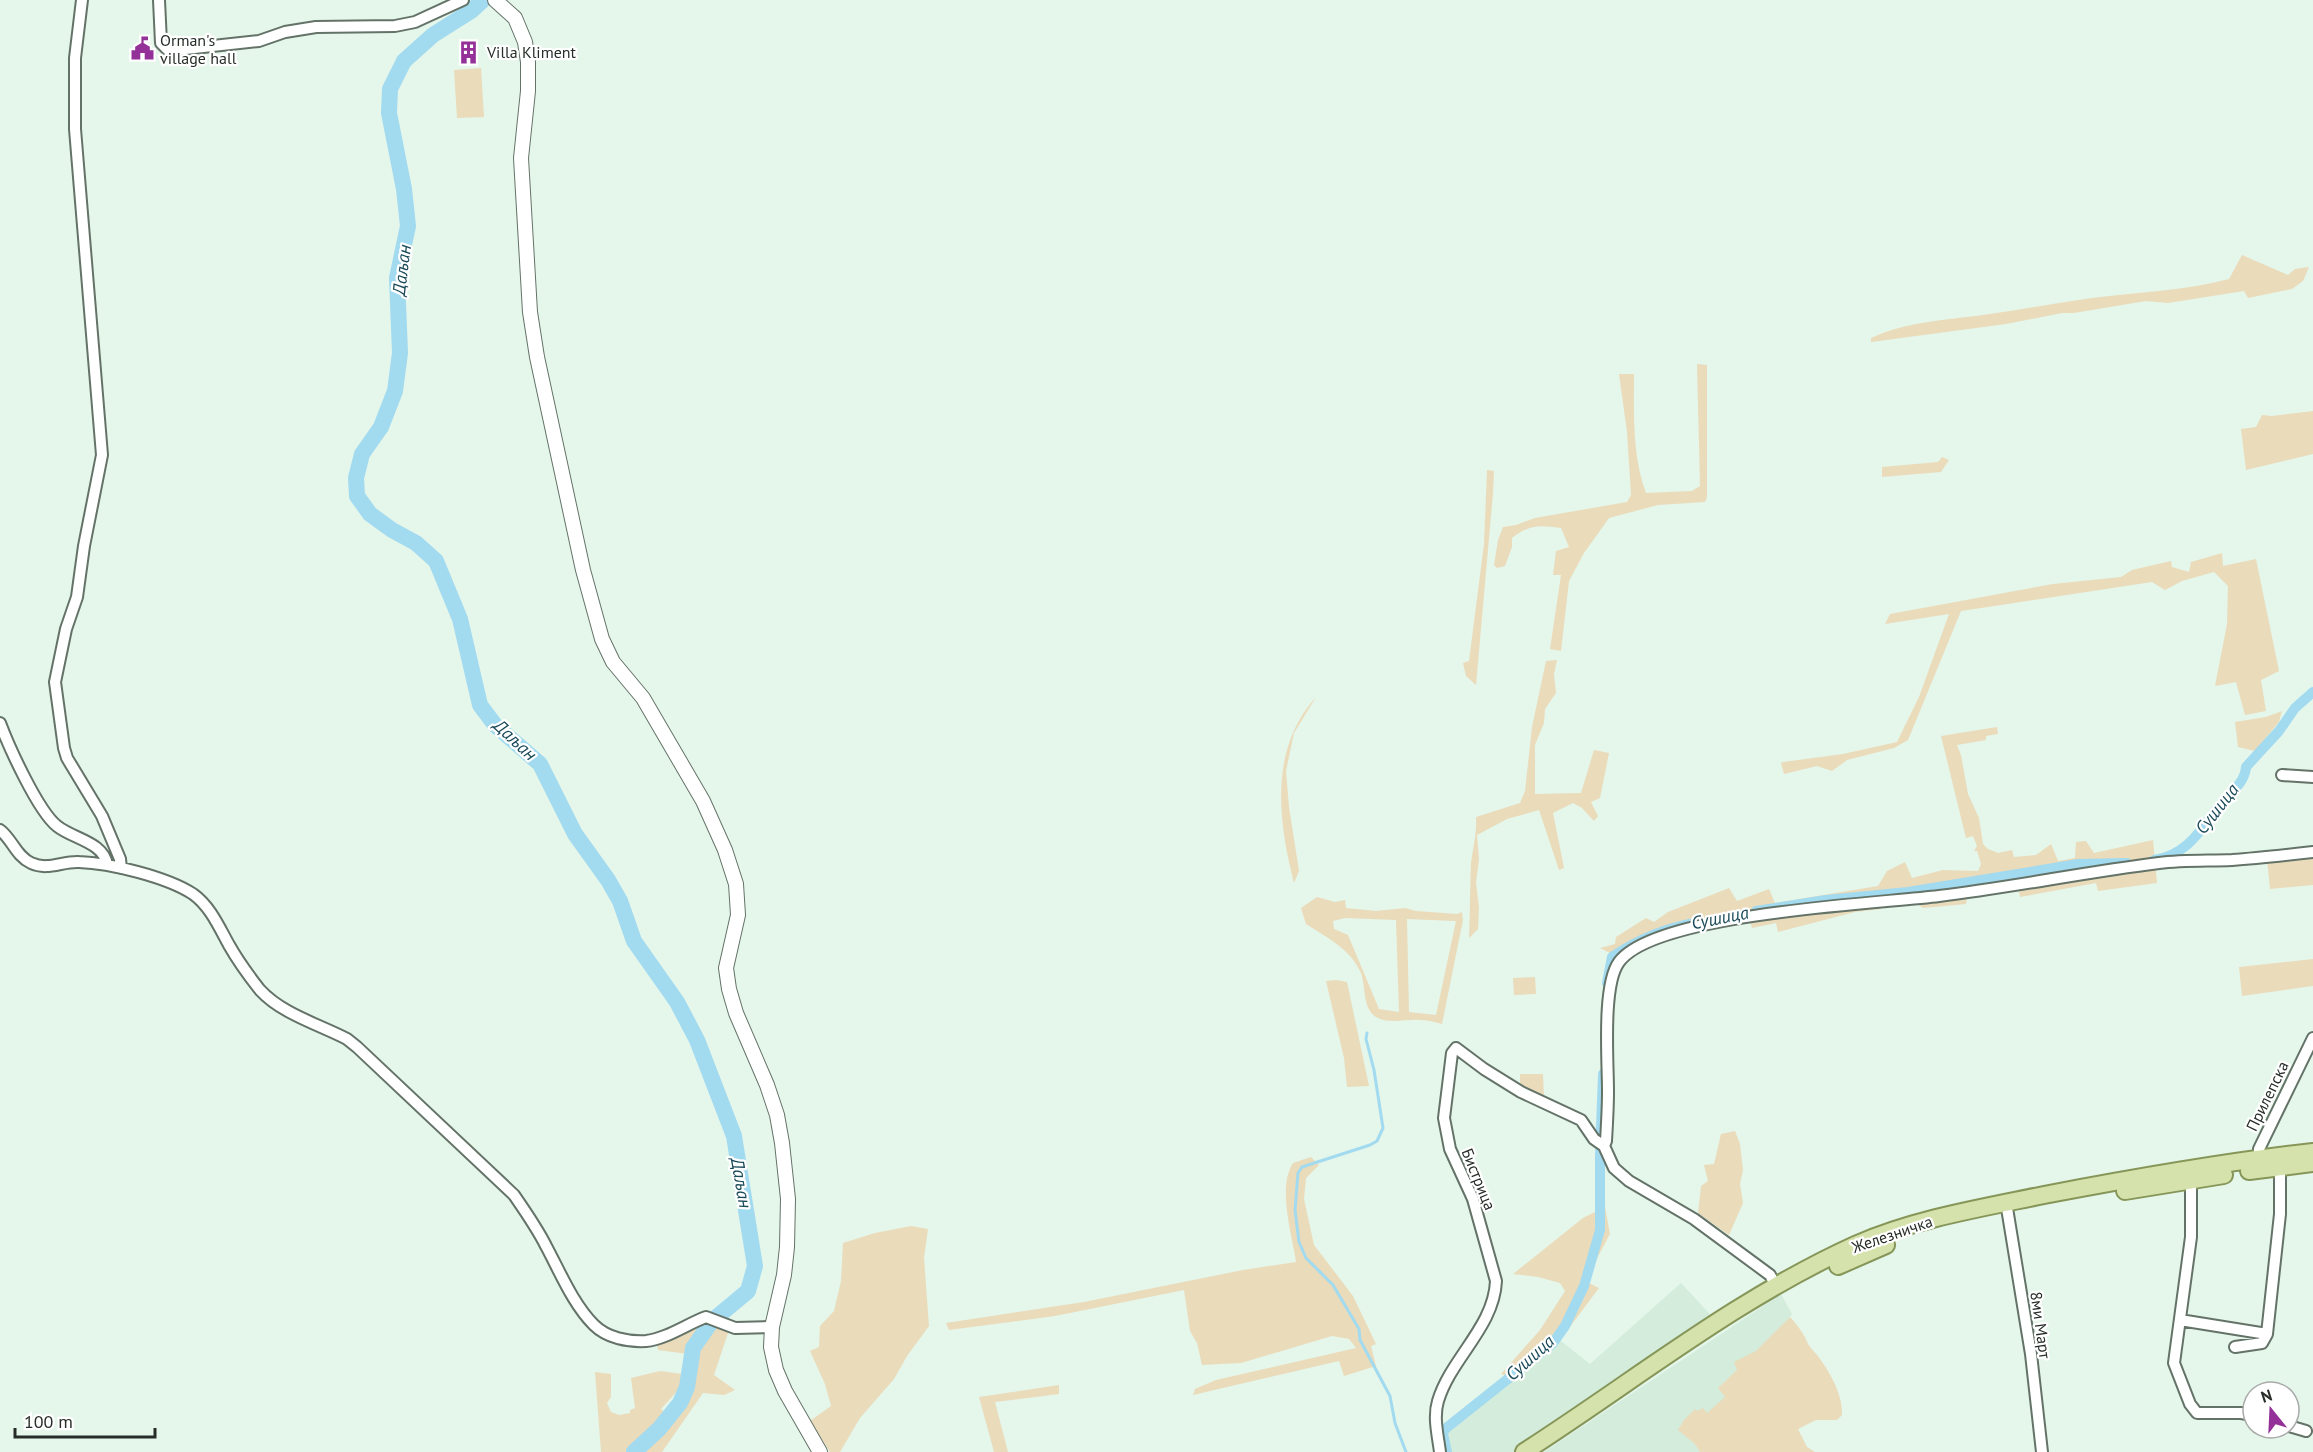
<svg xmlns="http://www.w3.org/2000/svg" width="2313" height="1452" font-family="'PT Sans',sans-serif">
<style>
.built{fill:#d4ecdb}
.green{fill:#eadbbb;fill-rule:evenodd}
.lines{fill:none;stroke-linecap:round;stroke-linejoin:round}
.stream{stroke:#a2daf0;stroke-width:3}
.canal{stroke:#a2daf0;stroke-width:10}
.river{stroke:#a2daf0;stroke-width:16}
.minor-casing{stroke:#647368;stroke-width:14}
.tertiary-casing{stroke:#647368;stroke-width:16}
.primary-casing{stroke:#869659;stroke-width:20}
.minor{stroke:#fff;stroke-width:10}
.tertiary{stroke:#fff;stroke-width:14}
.primary{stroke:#d5e2ab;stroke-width:16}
.labels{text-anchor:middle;stroke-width:4.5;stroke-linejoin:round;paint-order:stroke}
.poi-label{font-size:16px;fill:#262d28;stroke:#fff;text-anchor:start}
.street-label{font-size:16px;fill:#262d28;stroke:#fff}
.water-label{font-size:18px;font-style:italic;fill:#1a4a59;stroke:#fff}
</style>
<rect width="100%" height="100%" fill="#e5f6ea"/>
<path class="built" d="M1681 1283 1718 1323 1524 1452H1447L1443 1434 1445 1429 1557 1338 1590 1364Z
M1781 1294 1792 1314 1700 1452H1544Z"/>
<path class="green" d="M481 68 484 117 457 118 454 70Z
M2242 255 2288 275 2295 269 2309 267 2303 281 2292 289 2248 298 2244 291 2168 303 2146 301 2074 313H2062L2006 324 1871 342V338C1906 322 1945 320 1983 315 2019 310 2056 303 2092 298 2138 292 2184 291 2229 279Z
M1697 364 1707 365V497L1705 502 1658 505 1609 518 1584 553 1569 581 1561 651 1550 649 1561 575H1553L1556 551 1569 547 1561 528C1538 525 1531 524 1512 538V547L1505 566 1497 568 1494 565 1498 540 1503 527 1516 525 1535 518 1627 502 1631 495 1627 432 1619 374H1634C1634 413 1632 456 1646 493L1692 491 1700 486Z
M2313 411V454L2246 470 2241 429 2256 427 2262 415 2272 416Z
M1942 457 1949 460 1941 472 1882 477V467L1938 462Z
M1487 470 1494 471 1493 493 1476 685 1466 676 1463 663 1469 661 1484 544Z
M2222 553 2223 566 2256 559 2279 671 2261 680 2266 711 2245 715 2236 682 2215 686 2227 624 2228 586 2214 572 2182 581 2165 590 2152 582 1961 611 1908 740 1894 748 1847 760 1832 771 1817 766 1784 774 1781 763 1783 762 1843 754 1897 742 1919 697 1949 614 1885 624 1890 614 2053 584 2121 577 2132 570 2171 561 2172 567 2189 572 2191 562Z
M1557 660 1554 674 1556 693 1545 709 1544 723 1535 745V794L1581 793 1594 750 1609 753 1600 798 1591 802 1598 816 1594 821 1582 808 1573 803 1553 813 1564 868 1559 870 1539 810 1507 819 1477 835 1479 859 1476 883 1479 907 1478 929 1469 938C1470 913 1470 888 1471 863 1473 848 1477 833 1476 817L1520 803 1525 791 1532 727 1546 661Z
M1316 697 1294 733 1286 771 1289 807 1299 871 1294 883C1278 820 1269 749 1316 697Z
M2282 711 2279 722 2255 751 2238 747 2235 722 2266 717Z
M1997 727 1998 734 1986 736V740L1957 745 1961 755 1968 794 1979 818 1983 844 1988 849 1998 853 2012 850 2014 857 2036 855 2051 844 2058 861 2075 858 2076 842 2086 841 2094 853 2153 840 2157 883 2098 891 2096 883 2020 897 2018 885 1968 893 1966 904 1923 908 1914 902 1883 903 1881 909 1855 912 1778 932 1776 923 1752 928 1750 921 1674 933 1618 957 1600 948 1615 944 1616 937 1646 918 1654 922 1668 912 1729 888 1737 901 1769 889 1775 903 1878 886 1887 871 1905 862 1912 878 1943 870 1978 871 1981 864 1977 851H1974L1977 846 1973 836 1966 838 1941 736Z
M2313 855V885L2270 889 2267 860Z
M1317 897 1335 902 1345 900 1346 908 1376 911 1405 908 1416 911 1457 914 1462 912 1463 920 1442 1024C1435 1022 1427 1020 1420 1020 1406 1019 1391 1024 1378 1018 1362 1011 1366 986 1361 973 1350 948 1327 938 1306 924L1301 908ZM1345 918 1396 920 1399 1012 1379 1009 1348 935 1334 929 1333 921ZM1407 919 1456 921 1436 1015 1409 1012Z
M2313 959V986L2242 996 2239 967Z
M1535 977 1536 994 1514 995 1513 978Z
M1336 980 1347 982 1369 1086 1347 1087 1344 1058 1326 981Z
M1520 1074H1543L1544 1098 1520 1086Z
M1735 1131 1740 1144 1743 1170 1740 1184 1743 1203 1729 1235 1698 1213 1701 1186 1708 1181 1704 1165 1714 1164 1721 1134Z
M1311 1157 1319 1165 1306 1178 1304 1199 1314 1245 1353 1296 1376 1344 1371 1346 1376 1366 1344 1376 1339 1361 1193 1395 1195 1389 1216 1380 1356 1348 1349 1339 1332 1336 1241 1363 1202 1365 1197 1343 1190 1331 1184 1290 1055 1316 949 1330 946 1323 1084 1302 1243 1270 1296 1262C1292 1234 1277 1188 1293 1163Z
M1605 1207 1610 1234 1585 1281 1599 1288 1563 1336 1557 1338 1510 1377 1501 1374 1540 1330 1565 1291 1560 1283 1538 1277 1513 1274 1583 1218Z
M911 1226 928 1229 924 1258 929 1326 907 1356 894 1379 860 1418 840 1452H830L810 1421 831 1406 825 1384 810 1351 819 1347 820 1326 834 1311 841 1281 843 1243 875 1233Z
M1790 1317C1798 1326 1804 1334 1808 1344 1811 1349 1817 1354 1820 1359 1831 1374 1843 1396 1842 1415L1837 1420H1816L1798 1429 1807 1447 1815 1452H1700L1695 1444 1678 1430 1684 1420 1695 1409 1697 1411 1703 1408 1707 1413 1725 1397 1718 1388 1737 1370 1734 1362 1756 1351Z
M701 1321 729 1330 714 1375 735 1390 724 1395 703 1393 662 1452H601L595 1372 611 1374V1397L607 1403 611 1412 619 1415 630 1413V1410L635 1408 631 1378 660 1371 682 1374 685 1372 688 1354 658 1350 657 1343ZM679 1389 687 1394 672 1418 661 1409Z
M1059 1385V1394L995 1402 1008 1452H994L979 1397Z"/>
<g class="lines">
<path class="stream" d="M1367 1033 1366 1039 1374 1070 1383 1128 1377 1141 1370 1145 1302 1167 1298 1173 1295 1210 1299 1242 1306 1258 1333 1285 1359 1329 1360 1340 1390 1396 1395 1423 1406 1452"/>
<path class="canal" d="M2154 860C2187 856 2202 828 2220 805 2230 793 2245 783 2246 767L2279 731 2295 708 2313 692
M1756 911 1826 900 1908 892 2078 864 2127 863
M1607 983 1612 957C1640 938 1666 928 1700 922
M1447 1452 1443 1434 1445 1429 1553 1343 1565 1326 1584 1286 1600 1230V1155L1603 1074"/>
<path class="river" d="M483 0 471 11 433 35 404 61 390 89 389 113 404 189 408 226 397 278 400 353 395 391 381 427 362 454 356 478 357 496 370 514 392 530 416 543 436 561 460 619 480 705 495 725 540 764 575 834 608 880 620 901 634 941 677 1002 697 1040 734 1136 755 1266 748 1291 712 1321 693 1348 687 1387 680 1403 659 1429 634 1452"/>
<defs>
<path id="minor" d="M82 0 75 58V129L102 455 84 546 77 597 66 629 55 682 64 748 67 758 102 816 120 859 121 868
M159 0 161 43 168 50H176L259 41 285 32 316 27 395 26 415 22 463 0
M0 723C9 747 38 811 57 826 73 839 104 842 107 865
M2282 775 2313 777
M0 830C12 839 16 856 31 863 48 871 62 861 79 862 110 863 167 877 193 894 210 906 219 927 229 945 238 961 249 976 260 990 282 1014 318 1024 347 1039L357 1047 514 1195C525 1211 537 1228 546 1246 560 1272 573 1304 594 1325 607 1338 628 1342 646 1341 666 1339 687 1324 706 1317L735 1328 772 1327
M1604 1146 1606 1141C1607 1124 1608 1108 1608 1091 1608 1061 1602 985 1619 962 1655 913 1876 904 1939 896 2013 887 2086 872 2159 863 2183 860 2208 861 2232 860 2259 858 2286 855 2313 852
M2259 1164V1149L2313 1038
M2191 1180V1237L2174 1363 2190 1404 2197 1413H2241L2253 1415
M2006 1202 2031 1354 2042 1452
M2180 1320 2267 1334
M2235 1347 2262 1343 2267 1334 2280 1214V1162
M2289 1426 2306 1431
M1440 1452C1438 1436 1433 1417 1438 1401 1451 1358 1494 1327 1496 1281L1473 1199 1450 1149 1444 1118 1452 1053 1456 1048 1484 1069 1521 1092 1581 1120 1594 1139 1604 1146 1614 1168 1629 1181 1694 1219 1770 1275 1776 1286"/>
<path id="tertiary" d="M495 0 515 18 525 42 528 62V91L521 158 530 312 537 357 583 570 602 639 613 662 643 698 703 801 725 850 736 884 738 915 726 968 729 989 736 1013 767 1085 777 1115 782 1143 788 1199 787 1247 784 1275 772 1327 771 1347 776 1370 785 1391 820 1452"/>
<path id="primary" d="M2249 1171 2313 1163
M2125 1191 2224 1175
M1838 1266 1886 1245
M1524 1452C1633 1382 1736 1299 1855 1245 1914 1219 1981 1208 2044 1195 2133 1178 2222 1162 2313 1152"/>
</defs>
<use href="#minor" class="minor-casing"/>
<use href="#tertiary" class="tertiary-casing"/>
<use href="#primary" class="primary-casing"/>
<use href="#minor" class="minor"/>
<use href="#tertiary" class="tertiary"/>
<use href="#primary" class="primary"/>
</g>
<defs>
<symbol id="civic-bare" viewBox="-9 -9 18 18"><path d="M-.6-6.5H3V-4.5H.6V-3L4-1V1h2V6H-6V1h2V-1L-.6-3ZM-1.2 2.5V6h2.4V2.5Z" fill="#943198" stroke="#fff" stroke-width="2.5" paint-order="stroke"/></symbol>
<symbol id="building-bare" viewBox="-9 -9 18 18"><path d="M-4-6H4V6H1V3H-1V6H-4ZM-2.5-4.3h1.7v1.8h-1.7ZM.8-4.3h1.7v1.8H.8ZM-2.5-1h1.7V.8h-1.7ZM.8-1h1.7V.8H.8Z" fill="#943198" stroke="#fff" stroke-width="2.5" paint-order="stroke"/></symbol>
</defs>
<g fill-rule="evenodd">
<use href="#civic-bare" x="126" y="32" width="33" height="33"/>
<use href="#building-bare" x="452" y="36" width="33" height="33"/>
</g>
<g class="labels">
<g class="poi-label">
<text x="160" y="46">Orman's<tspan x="160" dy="18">village hall</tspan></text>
<text x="487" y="58">Villa Kliment</text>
</g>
<g class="street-label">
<text transform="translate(2267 1096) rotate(-64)" y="6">Прилепска</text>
<text transform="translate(1479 1179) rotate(68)" y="6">Бистрица</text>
<text transform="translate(1892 1234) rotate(-19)" y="6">Железничка</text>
<text transform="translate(2041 1325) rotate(82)" y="6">8ми Март</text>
</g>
<g class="water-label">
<text transform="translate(402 270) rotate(-83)" y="6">Даљан</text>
<text transform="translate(515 740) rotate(43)" y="6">Даљан</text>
<text transform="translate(2217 809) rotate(-52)" y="6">Сушица</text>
<text transform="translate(1720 918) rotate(-11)" y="6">Сушица</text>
<text transform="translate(741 1183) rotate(80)" y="6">Даљан</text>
<text transform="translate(1530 1358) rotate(-42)" y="6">Сушица</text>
</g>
</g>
<g transform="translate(2271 1410) rotate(342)"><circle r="28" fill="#ffffff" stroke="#a8aba9" stroke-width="1.5"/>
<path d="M0-4.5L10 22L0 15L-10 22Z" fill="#943198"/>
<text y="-9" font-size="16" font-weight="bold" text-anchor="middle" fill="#262d28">N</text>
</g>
<path d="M15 1428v9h140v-9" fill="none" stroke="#262d28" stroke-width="3"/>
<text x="24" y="1428" font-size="18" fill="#262d28" stroke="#ffffff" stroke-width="4.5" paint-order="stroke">100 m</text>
</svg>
